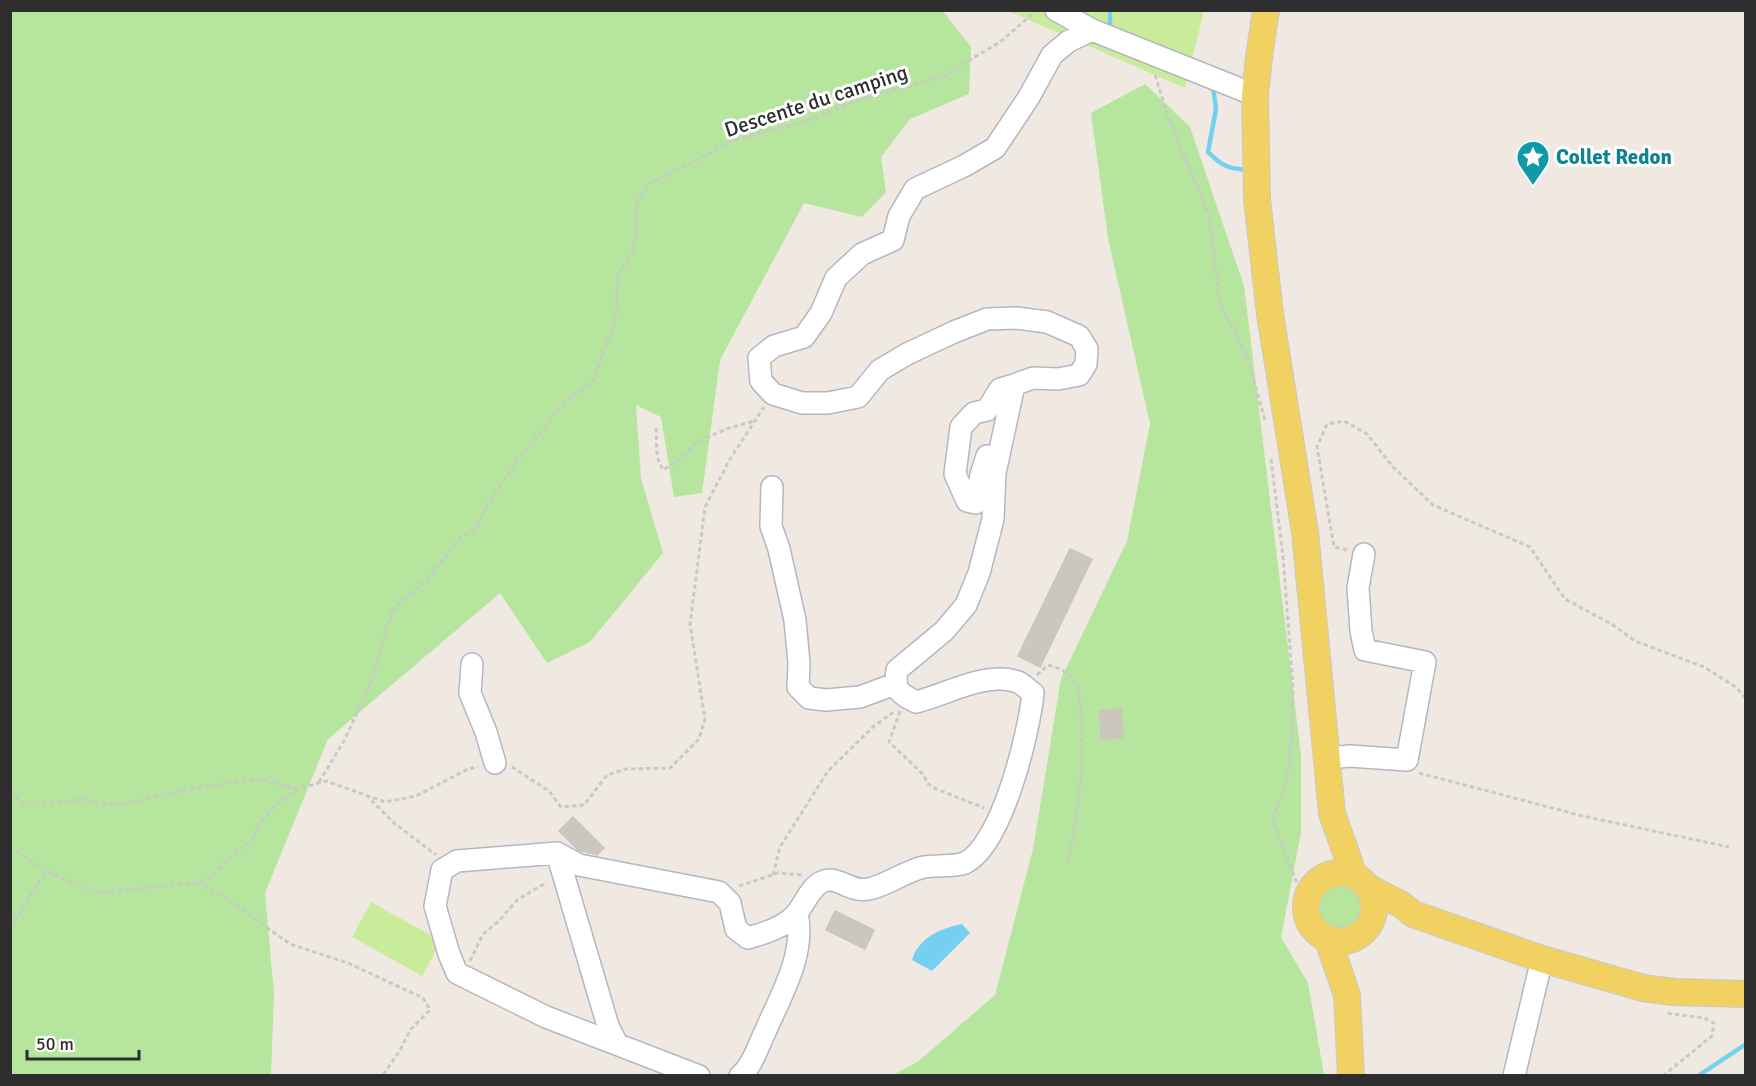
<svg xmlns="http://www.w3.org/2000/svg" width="1756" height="1086" font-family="Signika,sans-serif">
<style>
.green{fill:#b6e59e}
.pitch{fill:#c9ec9a}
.water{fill:#75cff0}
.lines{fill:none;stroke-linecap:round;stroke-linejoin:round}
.stream{stroke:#75cff0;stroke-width:4.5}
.building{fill:#cbc7bf;stroke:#cbc5ba;stroke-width:1.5}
.minor-casing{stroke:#b4b7c1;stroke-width:24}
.major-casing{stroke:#c9c9c9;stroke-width:28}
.path{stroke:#c9c9c9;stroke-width:3;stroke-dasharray:4.5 3;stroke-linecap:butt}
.minor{stroke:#fff;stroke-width:21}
.major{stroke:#f2d163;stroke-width:26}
.labels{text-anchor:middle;stroke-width:6;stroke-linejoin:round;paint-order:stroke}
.street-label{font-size:21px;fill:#2e2e2e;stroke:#fff}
.culture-label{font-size:21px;font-weight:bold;fill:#0d838f;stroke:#fff;text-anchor:start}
</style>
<rect width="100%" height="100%" fill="#efe9e1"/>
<path class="green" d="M942 10 971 47 969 94 910 119 881 157 886 192 862 217 804 203 720 360 702 493 674 497 661 417 636 405 641 478 663 553 590 642 547 663 500 593 328 739 265 893 274 994 271 1075H11V11Z
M1145 84 1190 127 1244 286 1301 755V833L1281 937 1308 983 1324 1075 891 1076 919 1061 995 995 1033 849 1061 679 1127 541 1150 424 1108 238 1091 113Z
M1315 907a25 25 0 1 1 50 0a25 25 0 1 1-50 0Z"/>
<path class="pitch" d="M1008 11H1204L1185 88Z
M371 902 441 941 422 976 352 937Z"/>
<path class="water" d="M962 924 970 933 932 971 912 960C918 938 941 928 962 924Z"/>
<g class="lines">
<path class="stream" d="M1110 10V28
M1213 87 1216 109 1208 152C1223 167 1229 169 1250 170
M1698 1076 1746 1044"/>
</g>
<path class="building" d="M1070 549 1092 559 1040 667 1018 656Z
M1121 709 1123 738 1101 739 1100 711Z
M573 817 604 848 597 855 578 850 559 831Z
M835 911 874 930 865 949 826 930Z"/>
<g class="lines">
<defs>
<path id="minor" d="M1056 10 1092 30
M987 456 981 475 976 503 967 501 955 474 961 427 974 413 987 410 1000 389 1014 385
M772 487 771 526 779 549 795 620 799 663 798 687 809 698 826 700 860 697 895 684
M472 664 470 693 486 732 495 763
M1328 758 1350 756 1407 760 1425 662 1365 650 1361 631 1358 588 1364 554
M557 853 608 1026 617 1044
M699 1076 546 1017 457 973 449 954 435 906 442 870 457 861 557 853 579 865 719 892 730 903 736 929 748 938C765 933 785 927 796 914 805 904 810 887 822 882 837 874 849 893 869 889 888 885 905 871 924 867 935 865 955 867 965 863 1002 845 1029 733 1033 693 1028 690 1023 684 1018 682 985 671 948 694 916 702 899 693 894 691 897 670L944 631 966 605 979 573 993 519 995 473 1014 385 1033 378 1058 379 1079 375 1086 364 1087 349 1079 336 1047 322 1016 318 987 319 954 332 907 354 880 370 858 397 828 403H802L773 394 761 381 759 358 774 346 804 337 821 313 836 278 862 254 893 240 899 216 915 189 964 166 995 148 1029 97 1052 55 1069 41 1092 30 1255 95
M740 1076C753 1065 758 1046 765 1032 781 995 806 954 797 913
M1514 1076 1542 959"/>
<path id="major" d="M1266 10 1259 57 1255 95 1257 199 1270 314 1305 532 1332 813 1354 876
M1306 907a34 34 0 1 1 68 0a34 34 0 1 1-68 0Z
M1369 888 1402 905 1413 914 1542 959 1643 988 1674 992 1746 994
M1328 940 1347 995 1351 1076"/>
</defs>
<use href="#minor" class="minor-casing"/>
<use href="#major" class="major-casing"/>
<path class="path" d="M1155 75 1167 113 1209 216 1220 304 1247 356 1265 420
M656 428 657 457 663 470 681 459 697 442 726 429 754 421
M1271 459 1283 556 1293 687 1290 761 1284 788 1272 820 1297 883 1311 889
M1347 550 1334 547 1317 447 1327 424 1344 421 1367 434 1392 466 1433 505 1530 547 1565 599 1613 625 1635 641 1704 667 1737 688 1746 699
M1037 675 1048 665 1061 669 1078 684C1085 745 1082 801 1068 860
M900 711 889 742 924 775 927 783 934 788 984 808
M512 767 549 791 561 807 584 805 607 775 626 769 670 768 699 739 705 719 690 624 705 507 730 459 764 407
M1419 773 1583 816 1729 847
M319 782 344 741 371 683 392 611 430 576 461 537 476 529 488 503 518 460 562 405 594 380 616 316 617 283 620 272 634 250 637 202 648 184 700 159 730 141 810 120 855 101 943 76 1000 42 1037 10
M10 791 22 803H55L82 799 104 804 129 803 192 788 259 779 298 789
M366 795 394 823 436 855
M10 847 46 871 95 893 196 883 211 878 227 859 252 841 259 824 275 806 298 789 326 781 385 802 416 796 468 769 478 767
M773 875 780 847 828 771 874 726 895 711
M197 883 223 896 290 944 348 963 423 998 430 1010 411 1029 399 1052 382 1076
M739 886 778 873 802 875
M10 928 46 871
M470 961 483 934 499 921 517 900 547 882
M1663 1076 1712 1036 1714 1023 1704 1018 1665 1013"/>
<use href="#minor" class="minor"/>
<use href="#major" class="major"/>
</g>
<defs>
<symbol id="sight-pin" viewBox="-11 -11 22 30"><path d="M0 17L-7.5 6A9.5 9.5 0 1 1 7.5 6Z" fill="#0f9aa8" stroke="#fff"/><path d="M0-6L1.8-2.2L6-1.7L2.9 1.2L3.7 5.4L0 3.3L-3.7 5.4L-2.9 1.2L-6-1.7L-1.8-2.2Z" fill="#fff"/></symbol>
</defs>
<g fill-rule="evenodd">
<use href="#sight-pin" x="1514" y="138" width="38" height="52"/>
</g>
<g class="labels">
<g class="street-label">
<text transform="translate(816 101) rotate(-18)" y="7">Descente du camping</text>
</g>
<g class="culture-label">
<text x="1556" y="164">Collet Redon</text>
</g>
</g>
<rect width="1756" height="1086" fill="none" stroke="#2e2e2e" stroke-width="24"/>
<path d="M27 1050v9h112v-9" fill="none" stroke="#2e2e2e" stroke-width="3"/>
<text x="36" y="1050" font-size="18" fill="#2e2e2e" stroke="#ffffff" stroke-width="4.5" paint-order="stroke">50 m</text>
</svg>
